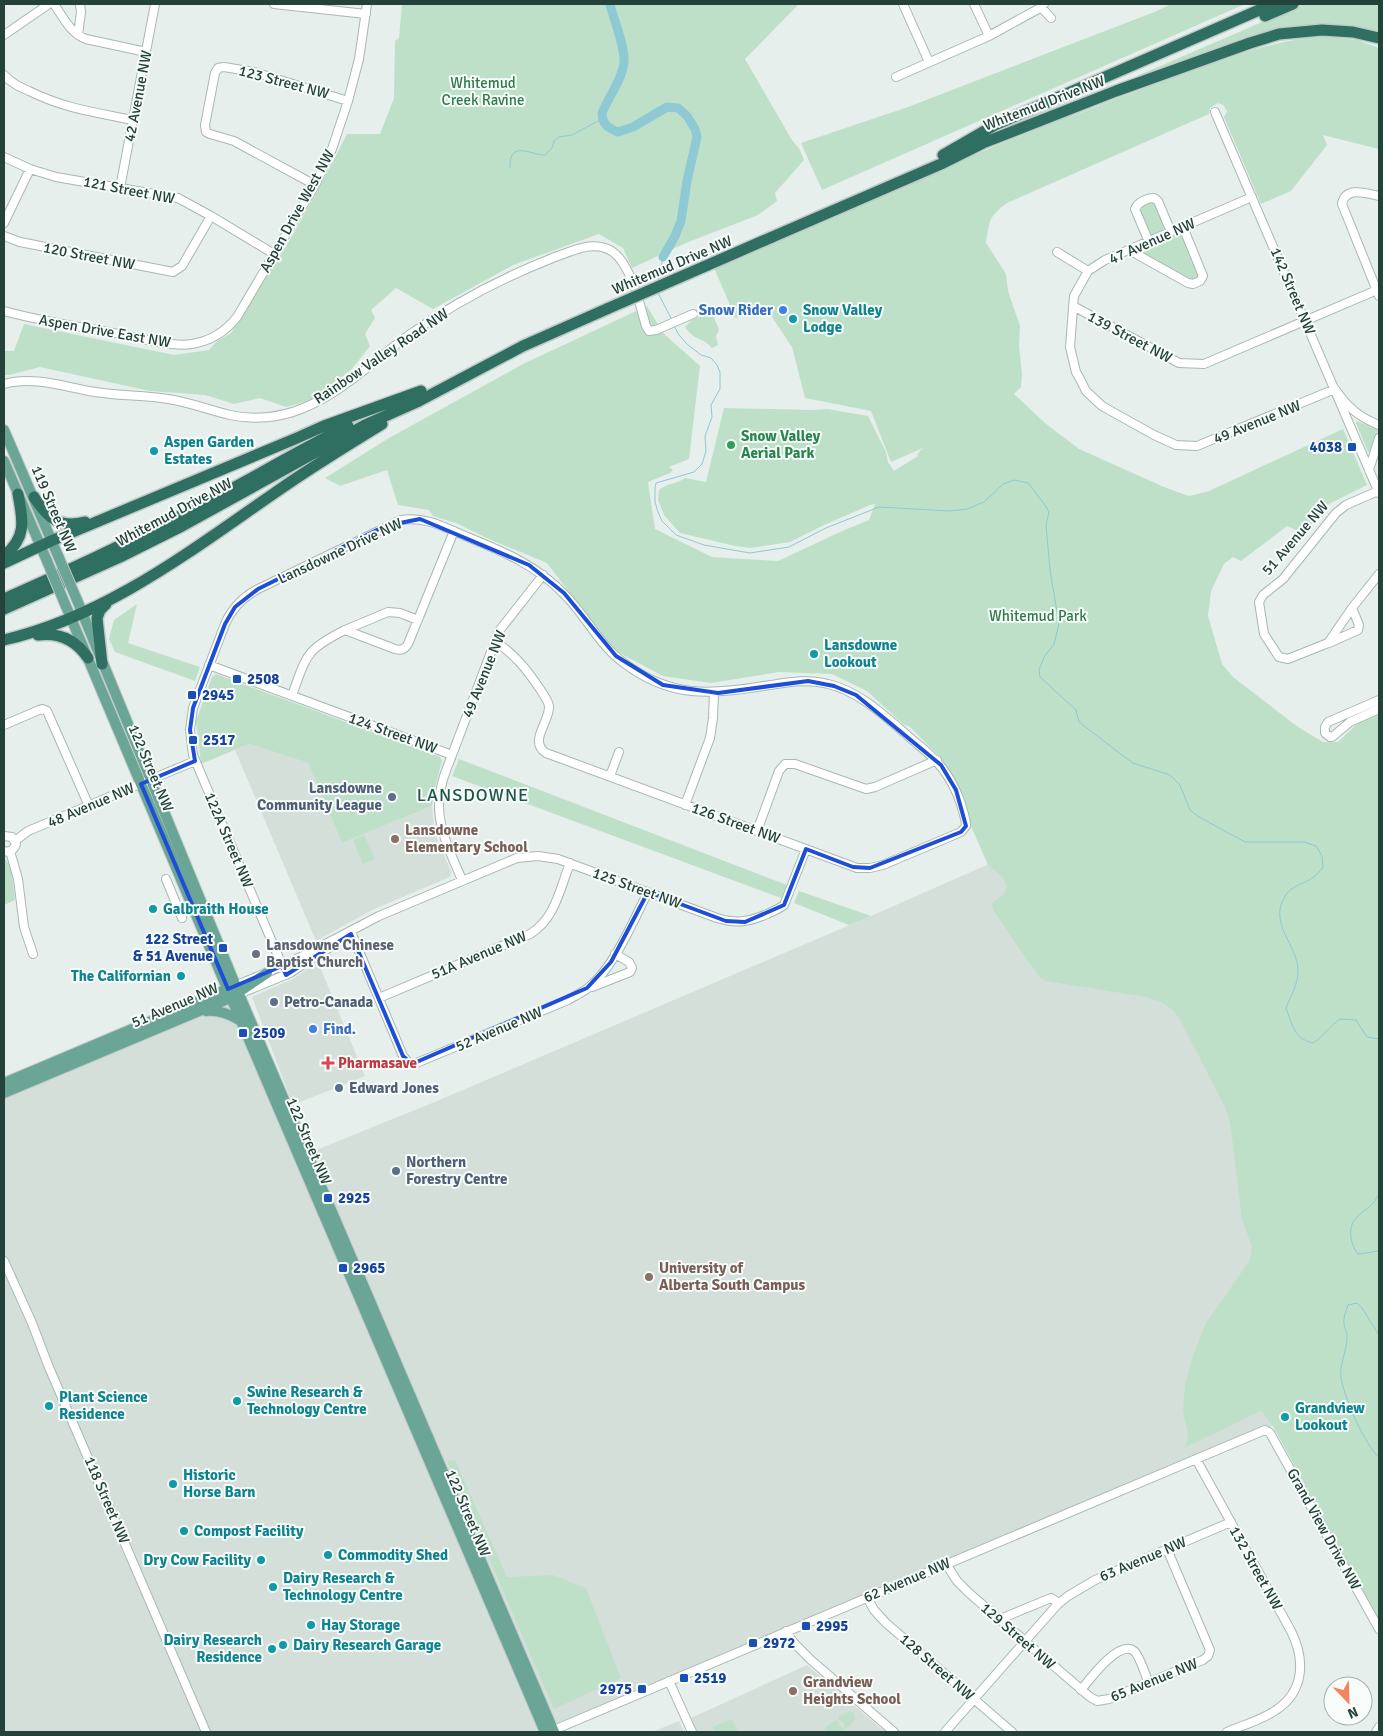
<svg xmlns="http://www.w3.org/2000/svg" width="1383" height="1736" font-family="Signika,sans-serif">
<style>
.built{fill:#d4dfda}
.green{fill:#bfe0c8}
.lines{fill:none;stroke-linecap:round;stroke-linejoin:round}
.stream{stroke:#8ec9d4;stroke-width:1}
.river{stroke:#8ec9d4;stroke-width:9}
.minor-casing{stroke:#a8b8b2;stroke-width:10}
.major-casing{stroke:#c2cac8;stroke-width:12}
.highway-casing{stroke:#c2cac8;stroke-width:14}
.minor{stroke:#fff;stroke-width:8}
.major{stroke:#6aa596;stroke-width:10}
.highway{stroke:#2f6f62;stroke-width:11}
.major-bridge-casing{stroke:#c2cac8;stroke-width:12;stroke-linecap:butt}
.highway-bridge-casing{stroke:#c2cac8;stroke-width:14;stroke-linecap:butt}
.major-bridge{stroke:#6aa596;stroke-width:10}
.highway-bridge{stroke:#2f6f62;stroke-width:11}
.marked{fill:none;stroke:#1d4ed8;stroke-width:4;stroke-linejoin:round}
.shop-dot{fill:#3f7fe0;stroke:#f7fbf9;stroke-width:2}
.culture-dot{fill:#0f9aa8;stroke:#f7fbf9;stroke-width:2}
.leisure-dot{fill:#2e9e5b;stroke:#f7fbf9;stroke-width:2}
.transit-dot{fill:#1a4fb4;stroke:#f7fbf9;stroke-width:2}
.service-dot{fill:#5c6f8a;stroke:#f7fbf9;stroke-width:2}
.education-dot{fill:#8d6e63;stroke:#f7fbf9;stroke-width:2}
.worship-dot{fill:#6b7280;stroke:#f7fbf9;stroke-width:2}
.health-dot{fill:#e0444e;stroke:#f7fbf9;stroke-width:2}
.labels{text-anchor:middle;stroke-width:4;stroke-linejoin:round;paint-order:stroke}
.street-label{font-size:15px;fill:#24423a;stroke:#f7fbf9}
.park-label{font-size:15px;fill:#2d7a4b;stroke:#f7fbf9}
.shop-label{font-size:15px;font-weight:bold;fill:#366cbe;stroke:#f7fbf9;text-anchor:end}
.culture-label{font-size:15px;font-weight:bold;fill:#0d838f;stroke:#f7fbf9;text-anchor:start}
.leisure-label{font-size:15px;font-weight:bold;fill:#27864d;stroke:#f7fbf9;text-anchor:start}
.transit-label{font-size:15px;font-weight:bold;fill:#164399;stroke:#f7fbf9;text-anchor:start}
.service-label{font-size:15px;font-weight:bold;fill:#4e5e75;stroke:#f7fbf9;text-anchor:start}
.education-label{font-size:15px;font-weight:bold;fill:#785e54;stroke:#f7fbf9;text-anchor:start}
.worship-label{font-size:15px;font-weight:bold;fill:#5b616d;stroke:#f7fbf9;text-anchor:start}
.health-label{font-size:15px;font-weight:bold;fill:#be3a42;stroke:#f7fbf9;text-anchor:start}
.quarter-label{font-size:18px;letter-spacing:1px;fill:#1f5548;stroke:#f7fbf9}
</style>
<rect width="100%" height="100%" fill="#e6efeb"/>
<path class="built" d="M249 744 308 763 342 843 432 806 435 834 451 872 450 877 372 910 316 941 235 750Z
M1184 778 1336 1399 549 1732H4V1088L233 992 304 1155 437 1101 871 916Z
M318 962 365 1076 293 1105 252 997 293 979Z
M807 1665 885 1732H697L691 1718Z
M679 1721 684 1732H652Z"/>
<path class="green" d="M402 4H799L745 59 792 140 800 150 804 160 775 193 777 201 758 215 686 243 632 268 623 248 599 234 513 265 433 309 396 288 371 310 375 318 365 334 370 346 351 370 311 400 286 407 260 398 234 404 205 395 150 391 40 367 9 375H4V351H14L24 324 174 355 209 350 217 341 231 333 291 238 318 190 347 134H380L394 98 395 41 399 38Z
M1171 4H1245L822 190 801 143 908 107 1157 11Z
M1304 4H1379V35L1332 25 1138 78 1137 76Z
M1322 36 1357 40 1379 48V149L1323 135 1327 145 1291 191 1261 204 1224 117 1227 111 1223 105 1218 103 1210 108 1209 114 1007 203C987 218 990 221 986 243L1006 274 1008 291 1020 326 1019 346 1022 374 1021 387 1014 394 1045 423 1079 449 1164 487 1189 496 1209 491 1343 429 1367 485 1327 505 1304 534 1287 526 1241 561 1233 557 1224 564 1211 591 1208 616 1222 664 1233 677 1298 727 1323 742H1338L1360 721 1379 712V1622L1273 1426 1261 1411 1184 1448 1187 1442 1188 1434 1183 1411 1185 1385 1193 1355 1206 1323 1250 1260 1252 1246 1242 1220 1232 1137 1230 1123 1225 1107 1179 1018 1174 1011 1161 1002 1146 997 1046 981 1039 977 993 910 992 903C996 900 1002 897 1005 892 1011 880 995 871 988 865L941 758 910 727 903 724 867 691 832 674 779 672 711 683 663 676 612 649 547 563 489 539 456 523 433 516 429 510 398 505 387 470 340 486 325 478 389 438 523 364 647 306 663 333 700 366 689 459 669 467 673 470 670 473 648 482 655 529 712 557 778 561 840 532 869 520 875 504 870 505 822 526 790 542 750 548 735 546 680 533 664 515 658 500 659 490C669 482 675 485 685 478L706 482 724 408 812 410 827 409 868 416 886 452 888 462 894 471 918 456 917 454 923 448 891 462 871 411 805 398 792 347 768 311 735 318 733 305H730L714 268 846 208 1061 119C1081 114 1099 105 1118 98 1184 74 1251 43 1322 36Z
M1151 201 1155 204 1165 229 1163 232 1151 235 1140 210 1142 205Z
M1178 233 1183 235 1199 274 1197 279 1192 280 1147 256 1144 252 1146 247Z
M704 315H713L719 330 716 336 718 345 712 348C702 336 696 343 685 327L693 319Z
M1357 421 1376 429 1378 431 1372 451 1368 452 1356 423Z
M137 604 128 643 200 667 195 681 115 652 109 639 114 620Z
M216 674 440 757 442 761 436 783 432 806 342 843 308 763 249 744 201 764 196 721 212 677Z
M459 759 787 885 781 898 452 776Z
M364 835 375 859 363 864 353 840Z
M4 857 11 867 15 900 4 905Z
M799 891 871 916 849 925 794 903Z
M455 1460 507 1577 553 1575 586 1588 621 1678 554 1709 447 1461Z
M850 1711 854 1713 855 1719 848 1728 845 1729 844 1723 839 1720V1716Z
M732 1719 738 1732H715L713 1727Z
M835 1720 838 1721 839 1726 842 1727 844 1730 842 1732H824L825 1728Z"/>
<g class="lines">
<path class="stream" d="M510 168C509 138 532 156 545 155L552 148 554 141 559 137 572 135 602 119
M658 281 663 257
M658 293 672 320
M674 326 679 335 687 344 701 355 711 358 717 365 720 372V389L711 405 712 417 705 436 706 451 702 464 694 472 656 483 655 488V502L658 512 662 521 676 535 704 545 750 553 789 547 826 528 879 507 950 511 967 509 984 502 1003 484 1014 480 1028 483 1045 505 1049 512 1046 525 1050 570 1059 624 1054 644 1044 657 1039 670 1040 677 1076 710 1079 722 1122 755 1133 763 1170 775 1180 785 1190 810 1199 817 1245 842H1304L1316 846 1322 856 1323 868C1320 870 1318 874 1315 876 1304 885 1291 884 1284 898 1269 925 1298 945 1298 971 1298 984 1291 996 1286 1008 1292 1024 1294 1039 1313 1043 1324 1036 1330 1026 1340 1019L1356 1020 1367 1037 1379 1039
M1379 1193C1373 1208 1368 1206 1357 1217 1347 1226 1350 1244 1358 1254L1379 1251
M1379 1335 1362 1308 1357 1303 1348 1305C1346 1311 1343 1318 1344 1324 1344 1328 1347 1331 1347 1335 1348 1349 1339 1364 1341 1377 1343 1395 1365 1446 1379 1457"/>
<path class="river" d="M610 4C614 21 625 46 624 62 623 78 608 98 602 113 602 124 608 128 618 132L633 127 667 107 678 108 687 116 695 129 697 137 687 181 681 221 675 236 663 257"/>
<defs>
<path id="minor" d="M54 4C63 17 70 33 86 39L146 52
M274 4 366 14
M903 4 929 62
M974 4 989 36
M1041 7 1051 18
M4 35 49 4
M78 35 81 12 80 4
M4 75C11 83 20 87 29 91 66 109 94 112 133 120
M896 77 989 36 1040 8 1044 4
M1215 112 1379 493
M4 157 30 169 56 177 178 198 211 216 274 254
M315 185 234 141 210 134 206 132 205 125 215 73 218 68 224 67 254 72 348 101
M120 188 155 4
M1379 196C1366 193 1345 186 1342 204L1379 296
M1252 197 1105 260 1088 271 1074 296 1070 347 1076 372 1080 379 1086 391 1102 406 1154 435 1176 445 1197 446 1335 389C1347 407 1359 417 1379 425
M4 223 30 169
M4 236 20 242 173 272 182 266 211 216
M1149 242 1135 209C1138 202 1147 198 1154 198L1158 201 1171 232
M1129 250 1188 283 1193 284 1200 281 1203 276 1183 227
M1057 252 1088 271
M1073 306 1179 363 1204 364 1377 290
M4 311C43 322 84 327 124 335 146 339 170 347 192 344 210 341 226 331 237 317L315 185 332 149 348 101 359 59 367 4
M4 384C32 376 62 386 89 391 115 396 142 395 168 399 189 402 209 410 230 415 253 420 279 418 301 409 340 394 375 360 409 335 454 303 504 277 555 257 573 251 595 239 613 252 631 265 640 305 646 326L649 331 656 330 693 314
M1369 470 1379 438
M1378 491 1346 505 1336 513 1283 579 1263 595 1259 602 1264 634 1279 657 1288 659 1328 643 1352 608 1379 574
M345 630 388 612 400 613 418 620
M1329 643 1358 630 1359 625 1352 608
M209 665 452 755C448 766 443 776 441 788 433 821 450 851 462 880
M292 695C307 655 305 650 345 630L395 649C401 651 405 649 408 644L454 531
M1379 700 1328 722 1325 727V733L1330 737H1332L1350 722 1379 709
M4 725 39 710 42 709 47 711 89 806
M452 755 499 631 543 575
M610 776 619 752
M685 805 710 738 713 718 714 693
M757 831 779 771 785 764H795L866 789 875 787 937 760
M4 836 12 837 16 844C14 850 10 853 4 851
M15 841 28 831 195 761
M10 851 18 879 24 927 33 954
M166 879 182 918
M351 932 403 1056 408 1062 414 1064 568 1000C574 996 582 993 588 988 614 968 633 921 648 892
M286 975 193 755 190 730 193 708 225 624C232 608 243 597 258 589L401 520C425 516 444 527 465 536 502 551 537 565 565 595 586 616 599 645 624 663 670 698 711 695 764 686 785 683 807 678 828 684 862 692 889 720 915 742 938 760 952 777 961 804 963 812 966 819 966 826L961 832 883 865 870 868H857L546 753C528 741 550 722 549 706 548 700 543 694 540 689 525 667 516 656 495 641
M235 986 291 962 379 916 517 858 538 856 558 859 717 918C736 924 749 922 767 914 773 911 779 909 784 905L806 849
M592 987 630 972 632 968 629 962 615 954
M244 992 290 973 346 937
M379 998 530 934C555 919 560 889 570 863
M4 1261 32 1323 48 1365 206 1732
M1196 1459 1291 1631C1305 1659 1305 1691 1276 1710 1262 1720 1243 1725 1227 1732
M946 1564 957 1581 969 1593 1090 1697 1097 1701 1109 1699 1203 1660 1208 1656 1210 1650 1167 1549
M867 1597 874 1610 886 1623 1012 1732
M1000 1619 1051 1598 1059 1603
M786 1631 793 1642 811 1660 894 1732
M669 1681 692 1732
M1081 1690C1089 1680 1119 1639 1134 1651 1140 1656 1145 1675 1149 1683
M549 1732 1265 1430 1270 1433 1379 1629
M945 1732 1057 1605 1068 1596 1095 1580 1231 1522
M1376 1732 1379 1727"/>
<path id="major" d="M4 430 59 558
M4 461 47 561
M77 600 239 994 554 1732
M65 604 229 993 545 1732
M233 996 267 973
M206 1011C220 1010 229 1014 241 1021
M4 1083 232 987
M4 1093 235 996"/>
<path id="highway" d="M1265 16 1293 4
M943 155 995 125 1273 4
M770 238 941 164 983 143 1116 91 1250 43 1279 34 1322 30 1353 32 1379 38
M34 497C47 517 59 529 85 522
M4 556C27 537 23 521 18 494
M4 563 51 541 297 438 324 426 421 391
M4 599C68 571 131 541 194 509 246 482 296 452 348 426
M4 609 120 557 182 526 365 425 419 401 523 346 609 308
M38 635C60 632 76 640 88 658
M4 640C107 616 190 551 276 492 310 468 346 446 382 424
M102 664 97 618 100 610 106 604"/>
</defs>
<use href="#minor" class="minor-casing"/>
<use href="#major" class="major-casing"/>
<use href="#highway" class="highway-casing"/>
<use href="#minor" class="minor"/>
<use href="#major" class="major"/>
<use href="#highway" class="highway"/>
<defs>
<path id="major-bridge" d="M59 558 77 600
M47 561 65 604"/>
<path id="highway-bridge" d="M609 308 770 238"/>
</defs>
<use href="#major-bridge" class="major-bridge-casing"/>
<use href="#highway-bridge" class="highway-bridge-casing"/>
<use href="#major-bridge" class="major-bridge"/>
<use href="#highway-bridge" class="highway-bridge"/>
</g>
<path class="marked" d="M420 519 529 565 564 593 616 656 663 685 718 693 808 681 834 686 856 695 941 765 956 790 966 826 961 832 870 868 853 867 806 849 784 905 745 922 726 921 648 892 611 962 587 988 412 1064 403 1056 351 934 286 975 282 966 228 989 141 784 195 761 190 730 193 708 225 624 235 607 258 589 385 526Z"/>
<g class="shop-dot">
<circle cx="783" cy="310" r="5"/>
<circle cx="313" cy="1029" r="5"/>
</g>
<g class="culture-dot">
<circle cx="793" cy="319" r="5"/>
<circle cx="154" cy="451" r="5"/>
<circle cx="814" cy="654" r="5"/>
<circle cx="153" cy="909" r="5"/>
<circle cx="181" cy="976" r="5"/>
<circle cx="237" cy="1401" r="5"/>
<circle cx="49" cy="1406" r="5"/>
<circle cx="1285" cy="1417" r="5"/>
<circle cx="173" cy="1484" r="5"/>
<circle cx="184" cy="1531" r="5"/>
<circle cx="328" cy="1555" r="5"/>
<circle cx="261" cy="1560" r="5"/>
<circle cx="273" cy="1587" r="5"/>
<circle cx="311" cy="1625" r="5"/>
<circle cx="283" cy="1645" r="5"/>
<circle cx="272" cy="1649" r="5"/>
</g>
<circle class="leisure-dot" cx="731" cy="445" r="5"/>
<g class="transit-dot">
<rect x="1347" y="442" width="10" height="10" rx="2.5"/>
<rect x="232" y="674" width="10" height="10" rx="2.5"/>
<rect x="187" y="690" width="10" height="10" rx="2.5"/>
<rect x="188" y="735" width="10" height="10" rx="2.5"/>
<rect x="218" y="943" width="10" height="10" rx="2.5"/>
<rect x="238" y="1028" width="10" height="10" rx="2.5"/>
<rect x="323" y="1193" width="10" height="10" rx="2.5"/>
<rect x="338" y="1263" width="10" height="10" rx="2.5"/>
<rect x="801" y="1621" width="10" height="10" rx="2.5"/>
<rect x="748" y="1638" width="10" height="10" rx="2.5"/>
<rect x="679" y="1673" width="10" height="10" rx="2.5"/>
<rect x="637" y="1684" width="10" height="10" rx="2.5"/>
</g>
<g class="service-dot">
<circle cx="392" cy="797" r="5"/>
<circle cx="274" cy="1002" r="5"/>
<circle cx="339" cy="1088" r="5"/>
<circle cx="396" cy="1171" r="5"/>
</g>
<g class="education-dot">
<circle cx="395" cy="839" r="5"/>
<circle cx="649" cy="1277" r="5"/>
<circle cx="793" cy="1691" r="5"/>
</g>
<circle class="worship-dot" cx="256" cy="954" r="5"/>
<path class="health-dot" d="M325.5 1055.5h5v5h5v5h-5v5h-5v-5h-5v-5h5z"/>
<g class="labels">
<g class="street-label">
<text transform="translate(284 82) rotate(15)" y="5">123 Street NW</text>
<text transform="translate(138 96) rotate(-79)" y="5">42 Avenue NW</text>
<text transform="translate(1044 103) rotate(-21)" y="5">Whitemud Drive NW</text>
<text transform="translate(129 190) rotate(11)" y="5">121 Street NW</text>
<text transform="translate(297 211) rotate(-61)" y="5">Aspen Drive West NW</text>
<text transform="translate(1152 241) rotate(-24)" y="5">47 Avenue NW</text>
<text transform="translate(89 256) rotate(11)" y="5">120 Street NW</text>
<text transform="translate(672 265) rotate(-23)" y="5">Whitemud Drive NW</text>
<text transform="translate(1293 291) rotate(67)" y="5">142 Street NW</text>
<text transform="translate(105 331) rotate(10)" y="5">Aspen Drive East NW</text>
<text transform="translate(1130 337) rotate(28)" y="5">139 Street NW</text>
<text transform="translate(381 356) rotate(-34)" y="5">Rainbow Valley Road NW</text>
<text transform="translate(1257 422) rotate(-22)" y="5">49 Avenue NW</text>
<text transform="translate(54 509) rotate(67)" y="5">119 Street NW</text>
<text transform="translate(174 512) rotate(-28)" y="5">Whitemud Drive NW</text>
<text transform="translate(1295 538) rotate(-49)" y="5">51 Avenue NW</text>
<text transform="translate(340 551) rotate(-25)" y="5">Lansdowne Drive NW</text>
<text transform="translate(484 674) rotate(-68)" y="5">49 Avenue NW</text>
<text transform="translate(393 733) rotate(20)" y="5">124 Street NW</text>
<text transform="translate(151 768) rotate(67)" y="5">122 Street NW</text>
<text transform="translate(91 805) rotate(-23)" y="5">48 Avenue NW</text>
<text transform="translate(736 823) rotate(20)" y="5">126 Street NW</text>
<text transform="translate(229 840) rotate(67)" y="5">122A Street NW</text>
<text transform="translate(637 888) rotate(20)" y="5">125 Street NW</text>
<text transform="translate(479 955) rotate(-23)" y="5">51A Avenue NW</text>
<text transform="translate(175 1005) rotate(-23)" y="5">51 Avenue NW</text>
<text transform="translate(499 1029) rotate(-23)" y="5">52 Avenue NW</text>
<text transform="translate(309 1141) rotate(67)" y="5">122 Street NW</text>
<text transform="translate(107 1500) rotate(67)" y="5">118 Street NW</text>
<text transform="translate(468 1513) rotate(67)" y="5">122 Street NW</text>
<text transform="translate(1324 1529) rotate(61)" y="5">Grand View Drive NW</text>
<text transform="translate(1143 1559) rotate(-23)" y="5">63 Avenue NW</text>
<text transform="translate(1256 1568) rotate(61)" y="5">132 Street NW</text>
<text transform="translate(907 1580) rotate(-23)" y="5">62 Avenue NW</text>
<text transform="translate(1018 1636) rotate(41)" y="5">129 Street NW</text>
<text transform="translate(937 1667) rotate(41)" y="5">128 Street NW</text>
<text transform="translate(1154 1680) rotate(-22)" y="5">65 Avenue NW</text>
</g>
<g class="park-label">
<text x="483" y="88">Whitemud<tspan x="483" dy="17">Creek Ravine</tspan></text>
<text x="1038" y="621">Whitemud Park</text>
</g>
<g class="shop-label">
<text x="773" y="315">Snow Rider</text>
<text x="323" y="1034" text-anchor="start">Find.</text>
</g>
<g class="culture-label">
<text x="803" y="315">Snow Valley<tspan x="803" dy="17">Lodge</tspan></text>
<text x="164" y="447">Aspen Garden<tspan x="164" dy="17">Estates</tspan></text>
<text x="824" y="650">Lansdowne<tspan x="824" dy="17">Lookout</tspan></text>
<text x="163" y="914">Galbraith House</text>
<text x="171" y="981" text-anchor="end">The Californian</text>
<text x="247" y="1397">Swine Research &amp;<tspan x="247" dy="17">Technology Centre</tspan></text>
<text x="59" y="1402">Plant Science<tspan x="59" dy="17">Residence</tspan></text>
<text x="1295" y="1413">Grandview<tspan x="1295" dy="17">Lookout</tspan></text>
<text x="183" y="1480">Historic<tspan x="183" dy="17">Horse Barn</tspan></text>
<text x="194" y="1536">Compost Facility</text>
<text x="338" y="1560">Commodity Shed</text>
<text x="251" y="1565" text-anchor="end">Dry Cow Facility</text>
<text x="283" y="1583">Dairy Research &amp;<tspan x="283" dy="17">Technology Centre</tspan></text>
<text x="321" y="1630">Hay Storage</text>
<text x="262" y="1645" text-anchor="end">Dairy Research<tspan x="262" dy="17">Residence</tspan></text>
<text x="293" y="1650">Dairy Research Garage</text>
</g>
<g class="leisure-label">
<text x="741" y="441">Snow Valley<tspan x="741" dy="17">Aerial Park</tspan></text>
</g>
<g class="transit-label">
<text x="1342" y="452" text-anchor="end">4038</text>
<text x="247" y="684">2508</text>
<text x="202" y="700">2945</text>
<text x="203" y="745">2517</text>
<text x="213" y="944" text-anchor="end">122 Street<tspan x="213" dy="17">&amp; 51 Avenue</tspan></text>
<text x="253" y="1038">2509</text>
<text x="338" y="1203">2925</text>
<text x="353" y="1273">2965</text>
<text x="816" y="1631">2995</text>
<text x="763" y="1648">2972</text>
<text x="694" y="1683">2519</text>
<text x="632" y="1694" text-anchor="end">2975</text>
</g>
<g class="service-label">
<text x="382" y="793" text-anchor="end">Lansdowne<tspan x="382" dy="17">Community League</tspan></text>
<text x="284" y="1007">Petro-Canada</text>
<text x="349" y="1093">Edward Jones</text>
<text x="406" y="1167">Northern<tspan x="406" dy="17">Forestry Centre</tspan></text>
</g>
<g class="education-label">
<text x="405" y="835">Lansdowne<tspan x="405" dy="17">Elementary School</tspan></text>
<text x="659" y="1273">University of<tspan x="659" dy="17">Alberta South Campus</tspan></text>
<text x="803" y="1687">Grandview<tspan x="803" dy="17">Heights School</tspan></text>
</g>
<g class="worship-label">
<text x="266" y="950">Lansdowne Chinese<tspan x="266" dy="17">Baptist Church</tspan></text>
</g>
<g class="health-label">
<text x="338" y="1068">Pharmasave</text>
</g>
<g class="quarter-label">
<text x="473" y="801">LANSDOWNE</text>
</g>
</g>
<rect width="1383" height="1736" fill="none" stroke="#24423a" stroke-width="10"/>
<g transform="translate(1348 1701) rotate(157)"><circle r="24" fill="#f7fbf9" stroke="#a3b1ad"/>
<path d="M0-4L9 19L0 12L-9 19Z" fill="#f4845f"/>
<text y="-8" font-size="14" font-weight="bold" text-anchor="middle" fill="#24423a">N</text>
</g>
</svg>
